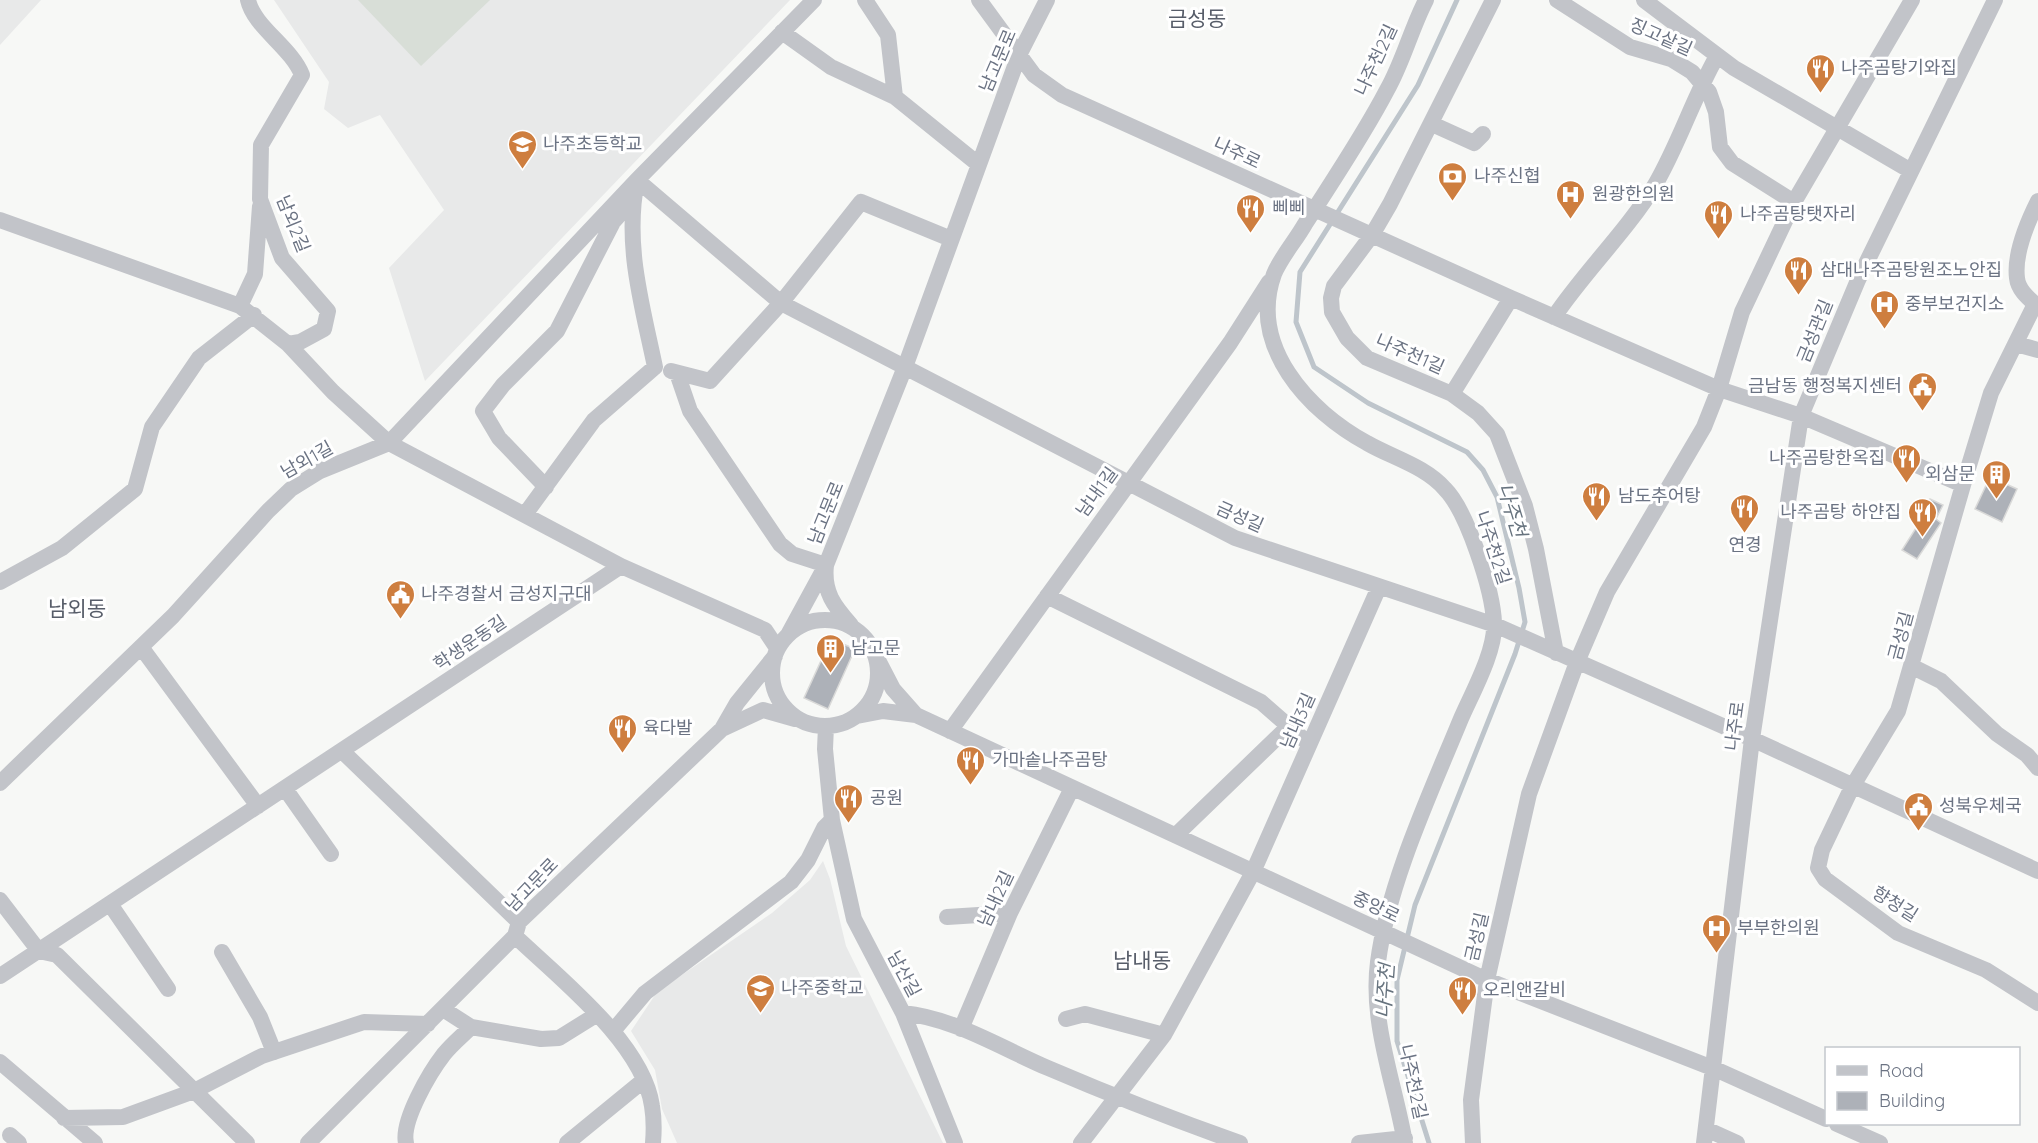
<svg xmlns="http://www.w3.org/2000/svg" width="2038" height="1143" font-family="Quicksand,'Noto Sans KR',sans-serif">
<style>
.built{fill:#e8e9e9}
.green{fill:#d8ded7}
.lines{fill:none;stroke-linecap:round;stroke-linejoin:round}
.stream{stroke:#bec5cb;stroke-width:5}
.building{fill:#adb1b8;stroke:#d9d9d8;stroke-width:1.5}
.minor{stroke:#c2c4c9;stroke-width:16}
.labels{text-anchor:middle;stroke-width:6;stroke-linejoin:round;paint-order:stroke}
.street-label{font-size:18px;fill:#6b7383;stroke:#fff}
.poi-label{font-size:18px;fill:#6b7383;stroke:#fff;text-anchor:start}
.water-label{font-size:20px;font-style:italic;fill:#67737e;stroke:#fff}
.quarter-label{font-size:21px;fill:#575d69;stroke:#fff}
</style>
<rect width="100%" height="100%" fill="#f7f8f6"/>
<path class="built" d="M0 0H41L0 45Z
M274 0H790L425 381 389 268 444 210 380 115 348 128 324 109 329 82Z
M823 861 830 879 846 946 943 1143H677L662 1109 655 1070 631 1031 657 992 772 913 810 880Z"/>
<path class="green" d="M358 0H490L421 66Z"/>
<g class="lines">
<path class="stream" d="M1429 1143 1397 1041V980L1415 905 1515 654 1525 622 1519 588 1497 497 1483 470 1467 452 1368 403 1314 367 1296 322 1300 272 1418 85 1457 0"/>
</g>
<path class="building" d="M1990 477 2017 489 2002 522 1975 509Z
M1930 499 1943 505 1936 519 1941 523 1917 559 1902 550 1925 514Z
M831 639 855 649 828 709 804 698Z"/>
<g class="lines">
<path class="minor" d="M248 0C254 27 291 47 302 75L261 145 260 199 282 258 328 311 324 329 300 342 288 344
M865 0 888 35 895 97
M979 0 1034 75 1062 95 1511 298 1719 389 1801 416 1963 485 1991 393 2035 304C2027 297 2018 289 2017 278 2014 254 2028 221 2038 201
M1493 0 1390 204 1372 235 1334 286 1331 298 1332 312 1347 338 1367 358 1452 394 1478 413 1497 434 1525 506 1536 549 1556 653
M1557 0 1630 47 1671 59 1692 72 1709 92 1716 112 1720 147 1732 163 1794 202
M1644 0 1734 68 1911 171
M782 32 831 67 895 97 978 164
M1432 124 1474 143 1483 134
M0 220 240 306 288 344 333 392 389 443 621 566
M240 306 255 274 260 206
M1554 317C1585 271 1626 232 1655 185 1679 144 1693 98 1717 56
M2016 344 2038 350
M655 367C642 304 624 245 637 180L781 303 1235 538 1495 625 1752 739 2038 871
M671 371 710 381 781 303 861 202 951 239
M677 373 690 411 780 544 792 554 826 565 905 367 1019 55 1047 0
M1452 394 1511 298
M1963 485 1898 711 1852 787 1822 850 1818 868 1825 879 1898 933 1986 970 2038 1003
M546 487 499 438 483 411 503 385 557 331 613 222 629 204
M526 513 594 420 655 367
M0 582 62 548 135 489 152 427 199 358 254 315
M1047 596 1261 702 1309 744
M772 673a53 53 0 1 1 106 0a53 53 0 1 1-106 0Z
M789 633 826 565C823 592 834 606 851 625
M141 647 258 806
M775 656 737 703 722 729 763 710 795 719
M1913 667 1941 681 1997 734 2027 755 2038 768
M916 715 1487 980 1715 1069 1826 1119
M857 716 883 711 916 715 893 689 879 662
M826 726 825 749 832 820 854 919 903 1013 955 1143
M950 731 1230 343 1269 282
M342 751 519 922
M0 783 173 616 268 511 291 489 320 471 389 443 637 180 814 0
M286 790 331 854
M1176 835 1289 726
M0 900 39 951 57 955 247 1143
M110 904 168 989
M947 917 1010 913
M515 936C559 978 643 1043 652 1106 654 1118 654 1131 653 1143
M222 952 260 1017 274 1052
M0 976 621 566 765 630 777 648
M443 1009 471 1027 541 1039 559 1038 596 1015
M903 1013C954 1018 1001 1048 1048 1068 1111 1095 1175 1120 1240 1143
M1066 1019 1085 1014 1164 1035
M961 1029 1010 913 1072 788
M613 1031 645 993 791 882 808 860 824 828 832 820
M0 1062 95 1143
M64 1118 123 1117 194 1091 262 1056 364 1022 428 1024
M1837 1124 1880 1143
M1706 1129 1737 1143
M10 1135 19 1143
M308 1143 515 936 519 922 722 729
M406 1143C401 1121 430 1072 444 1054 452 1044 462 1036 471 1027
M567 1143 644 1080
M1081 1143 1164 1035 1253 872 1379 587
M1359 1143 1405 1138
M1405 1143C1395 1084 1370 1023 1378 962 1388 884 1430 794 1460 721 1471 695 1496 651 1494 623 1493 591 1467 511 1445 489 1425 466 1393 458 1367 443 1308 411 1248 346 1274 274 1281 257 1296 240 1305 224 1333 180 1363 136 1387 90 1403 62 1411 29 1426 0
M1473 1143 1471 1100 1487 980 1529 794 1577 662 1607 592 1704 427 1719 389 1742 312 1794 202 1912 0
M1704 1143 1752 739 1801 416 1858 280 1995 0"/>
</g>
<defs>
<symbol id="restaurant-pin" viewBox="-11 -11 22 30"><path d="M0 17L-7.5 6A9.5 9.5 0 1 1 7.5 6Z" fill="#ce7e3f" stroke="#fff"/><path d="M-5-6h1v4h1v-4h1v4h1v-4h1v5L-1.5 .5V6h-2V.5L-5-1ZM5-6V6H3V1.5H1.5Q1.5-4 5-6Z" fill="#fff"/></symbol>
<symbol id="school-pin" viewBox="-11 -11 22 30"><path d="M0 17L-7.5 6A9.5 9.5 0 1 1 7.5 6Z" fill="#ce7e3f" stroke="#fff"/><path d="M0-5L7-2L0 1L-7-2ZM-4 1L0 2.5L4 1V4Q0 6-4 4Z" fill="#fff"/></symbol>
<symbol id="bank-pin" viewBox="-11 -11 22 30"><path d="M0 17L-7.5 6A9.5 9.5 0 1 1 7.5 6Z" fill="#ce7e3f" stroke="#fff"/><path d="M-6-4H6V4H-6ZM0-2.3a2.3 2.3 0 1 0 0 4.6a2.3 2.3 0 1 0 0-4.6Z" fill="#fff"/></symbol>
<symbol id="hospital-pin" viewBox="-11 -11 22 30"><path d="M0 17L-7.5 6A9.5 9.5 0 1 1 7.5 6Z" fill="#ce7e3f" stroke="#fff"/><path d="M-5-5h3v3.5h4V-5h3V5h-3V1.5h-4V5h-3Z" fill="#fff"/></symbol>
<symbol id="civic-pin" viewBox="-11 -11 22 30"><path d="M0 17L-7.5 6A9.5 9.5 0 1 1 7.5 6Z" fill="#ce7e3f" stroke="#fff"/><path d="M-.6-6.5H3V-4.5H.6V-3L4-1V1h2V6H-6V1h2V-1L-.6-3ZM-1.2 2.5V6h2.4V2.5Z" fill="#fff"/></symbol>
<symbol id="building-pin" viewBox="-11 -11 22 30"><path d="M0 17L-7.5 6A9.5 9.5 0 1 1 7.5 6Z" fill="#ce7e3f" stroke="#fff"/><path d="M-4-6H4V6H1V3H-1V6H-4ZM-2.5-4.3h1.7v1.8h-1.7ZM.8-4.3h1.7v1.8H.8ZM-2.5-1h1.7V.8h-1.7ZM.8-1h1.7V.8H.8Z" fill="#fff"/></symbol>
</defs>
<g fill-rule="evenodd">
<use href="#restaurant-pin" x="1804" y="52" width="33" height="45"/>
<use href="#school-pin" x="506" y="128" width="33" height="45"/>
<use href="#bank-pin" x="1436" y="160" width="33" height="45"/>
<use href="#hospital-pin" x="1554" y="178" width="33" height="45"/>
<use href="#restaurant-pin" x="1234" y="192" width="33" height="45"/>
<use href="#restaurant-pin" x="1702" y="198" width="33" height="45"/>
<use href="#restaurant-pin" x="1782" y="254" width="33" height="45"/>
<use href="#hospital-pin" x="1868" y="288" width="33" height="45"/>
<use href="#civic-pin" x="1906" y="370" width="33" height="45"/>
<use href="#restaurant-pin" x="1890" y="442" width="33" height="45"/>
<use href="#building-pin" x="1980" y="458" width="33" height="45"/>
<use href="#restaurant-pin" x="1580" y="480" width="33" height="45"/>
<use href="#restaurant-pin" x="1728" y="492" width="33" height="45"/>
<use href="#restaurant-pin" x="1906" y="496" width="33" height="45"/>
<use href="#civic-pin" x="384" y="578" width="33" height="45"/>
<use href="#building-pin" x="814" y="632" width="33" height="45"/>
<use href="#restaurant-pin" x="606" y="712" width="33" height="45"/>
<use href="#restaurant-pin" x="954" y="744" width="33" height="45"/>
<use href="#restaurant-pin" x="832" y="782" width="33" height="45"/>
<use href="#civic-pin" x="1902" y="790" width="33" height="45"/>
<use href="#hospital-pin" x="1700" y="912" width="33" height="45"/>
<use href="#school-pin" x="744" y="972" width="33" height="45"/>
<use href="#restaurant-pin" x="1446" y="974" width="33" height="45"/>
</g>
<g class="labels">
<g class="street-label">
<text transform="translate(1661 37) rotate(24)" y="6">징고샅길</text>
<text transform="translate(1376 60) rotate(-65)" y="6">나주천2길</text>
<text transform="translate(998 61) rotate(-67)" y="6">남고문로</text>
<text transform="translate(1237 153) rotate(25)" y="6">나주로</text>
<text transform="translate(293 224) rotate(68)" y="6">남외2길</text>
<text transform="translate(1815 331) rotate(-68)" y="6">금성관길</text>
<text transform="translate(1410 354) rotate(24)" y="6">나주천1길</text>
<text transform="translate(307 460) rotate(-29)" y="6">남외1길</text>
<text transform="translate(1097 492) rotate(-54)" y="6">남내1길</text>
<text transform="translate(826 513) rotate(-68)" y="6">남고문로</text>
<text transform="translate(1240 517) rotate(24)" y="6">금성길</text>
<text transform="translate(1493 548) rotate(72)" y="6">나주천2길</text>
<text transform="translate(1901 636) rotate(-75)" y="6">금성길</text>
<text transform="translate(470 643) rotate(-34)" y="6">학생운동길</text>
<text transform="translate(1298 721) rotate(-66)" y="6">남내3길</text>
<text transform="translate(1735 726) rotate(-82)" y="6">나주로</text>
<text transform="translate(532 885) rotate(-46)" y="6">남고문로</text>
<text transform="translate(996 899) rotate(-65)" y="6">남내2길</text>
<text transform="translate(1895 904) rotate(32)" y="6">향청길</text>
<text transform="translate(1376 907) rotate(25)" y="6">중앙로</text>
<text transform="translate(1477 937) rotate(-77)" y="6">금성길</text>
<text transform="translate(904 974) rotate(62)" y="6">남산길</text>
<text transform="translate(1413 1082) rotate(78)" y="6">나주천2길</text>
</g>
<g class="poi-label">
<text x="1841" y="74">나주곰탕기와집</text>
<text x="543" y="150">나주초등학교</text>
<text x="1474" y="182">나주신협</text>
<text x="1592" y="200">원광한의원</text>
<text x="1272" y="214">삐삐</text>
<text x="1740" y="220">나주곰탕탯자리</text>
<text x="1820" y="276">삼대나주곰탕원조노안집</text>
<text x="1905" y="310">중부보건지소</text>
<text x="1902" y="392" text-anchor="end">금남동 행정복지센터</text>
<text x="1885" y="464" text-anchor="end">나주곰탕한옥집</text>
<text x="1975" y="480" text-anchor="end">외삼문</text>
<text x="1618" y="502">남도추어탕</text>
<text x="1901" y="518" text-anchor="end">나주곰탕 하얀집</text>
<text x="1745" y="551" text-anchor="middle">연경</text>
<text x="421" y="600">나주경찰서 금성지구대</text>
<text x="851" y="654">남고문</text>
<text x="643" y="734">육다발</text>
<text x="992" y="766">가마솥나주곰탕</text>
<text x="870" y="804">공원</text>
<text x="1939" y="812">성북우체국</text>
<text x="1737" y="934">부부한의원</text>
<text x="781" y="994">나주중학교</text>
<text x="1483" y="996">오리앤갈비</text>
</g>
<g class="water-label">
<text transform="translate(1512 510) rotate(73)" y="7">나주천</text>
<text transform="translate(1385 991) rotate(-86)" y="7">나주천</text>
</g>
<g class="quarter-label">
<text x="1197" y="26">금성동</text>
<text x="77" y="616">남외동</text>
<text x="1142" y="968">남내동</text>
</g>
</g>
<rect x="1825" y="1047" width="195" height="78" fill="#ffffff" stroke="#c4c7cd" stroke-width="1.5"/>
<rect x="1837" y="1066" width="30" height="9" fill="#c2c4c9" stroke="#c4c7cd" stroke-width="1.5"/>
<text x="1879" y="1077" font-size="18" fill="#6b7383">Road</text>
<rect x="1837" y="1092" width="30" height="18" fill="#adb1b8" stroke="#c4c7cd" stroke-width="1.5"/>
<text x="1879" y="1107" font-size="18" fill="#6b7383">Building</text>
</svg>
